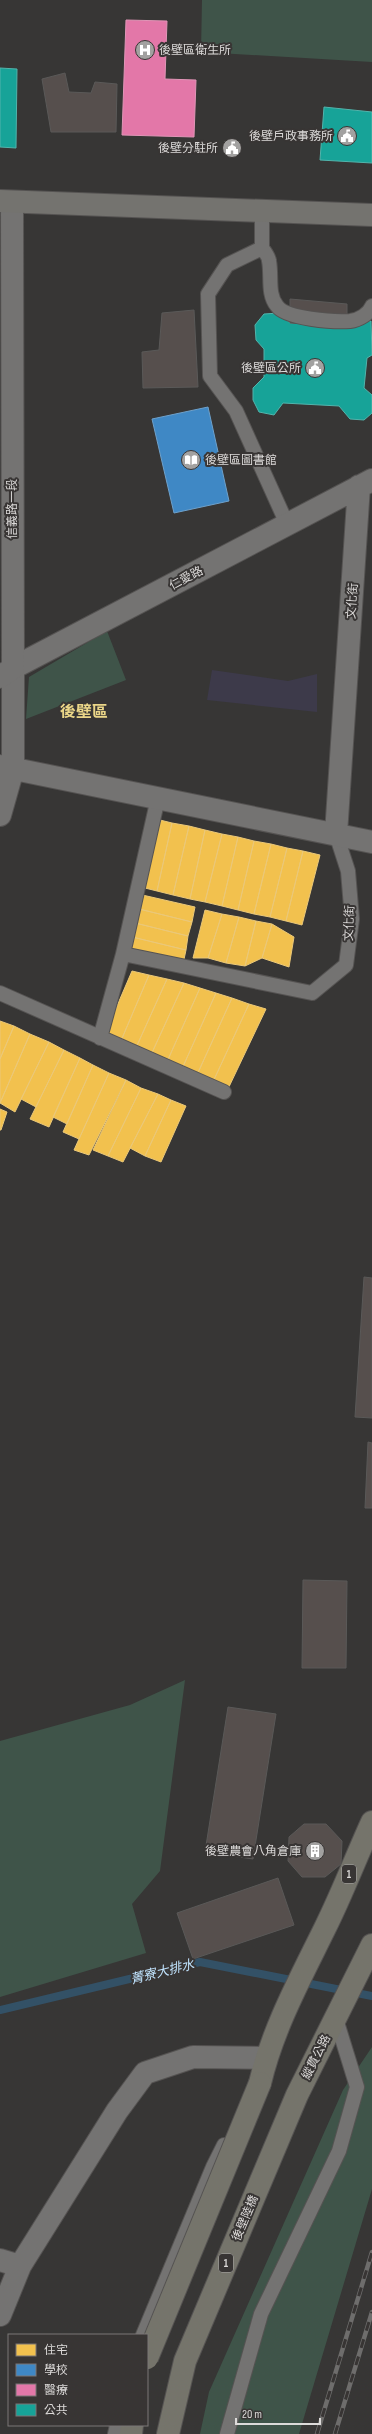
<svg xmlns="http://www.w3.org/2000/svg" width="372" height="2434" font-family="'Sofia Sans Condensed','Noto Sans TC',sans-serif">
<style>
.commercial{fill:#3d3a4a}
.green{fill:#3f5449}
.homes{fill:#f2c14e;stroke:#ebc878}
.schools{fill:#3f88c5;stroke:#6ea1cb}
.health{fill:#e377a8;stroke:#e195b7}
.public{fill:#17a398;stroke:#52b4ac}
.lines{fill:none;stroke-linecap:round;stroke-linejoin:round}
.stream{stroke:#335166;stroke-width:8}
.building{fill:#564f4d;stroke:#5a5958}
.service-casing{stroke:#555352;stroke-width:16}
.minor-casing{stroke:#555352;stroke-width:24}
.tertiary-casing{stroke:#555352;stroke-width:24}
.secondary-casing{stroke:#555352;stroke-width:24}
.primary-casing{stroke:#555352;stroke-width:24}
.service{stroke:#747372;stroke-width:14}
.minor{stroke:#747372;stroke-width:22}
.tertiary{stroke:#747372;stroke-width:22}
.secondary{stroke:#74736f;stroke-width:22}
.primary{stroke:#75746b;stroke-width:22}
.rail-casing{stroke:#6e6d6c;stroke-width:4.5}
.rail{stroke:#383534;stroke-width:3;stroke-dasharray:9;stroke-linecap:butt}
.primary-bridge-casing{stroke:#555352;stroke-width:24;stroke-linecap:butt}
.primary-bridge{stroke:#75746b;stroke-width:22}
.labels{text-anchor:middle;stroke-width:4;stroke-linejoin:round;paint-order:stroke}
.shield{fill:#383534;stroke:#aba8a8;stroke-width:1}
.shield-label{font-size:11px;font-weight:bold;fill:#dcdad9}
.poi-label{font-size:12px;fill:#dcdad9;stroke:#383534;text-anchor:end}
.street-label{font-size:12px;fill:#dcdad9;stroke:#383534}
.water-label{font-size:13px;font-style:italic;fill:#bee1fb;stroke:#383534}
.district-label{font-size:16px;font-weight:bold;fill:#ebd688;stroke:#383534}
</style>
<rect width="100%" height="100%" fill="#373635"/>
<path class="commercial" d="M212 670 288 681 317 674V712L207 700Z"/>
<path class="green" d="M202 0H372V62L201 52Z
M107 631 126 680 26 719 29 677Z
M185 1680 160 1871 132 1904 146 1953 0 1997V1741L130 1705Z
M372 2047V2189L299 2434H200L209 2392 343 2090Z"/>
<path class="homes" d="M156 819 172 823 157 891 141 887Z
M172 823 189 826 173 895 157 891Z
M189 826 205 830 190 899 173 895Z
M205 830 222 834 205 902 190 899Z
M222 834 238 837 222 906 205 902Z
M238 837 254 841 238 910 222 906Z
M254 841 271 844 254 914 238 910Z
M271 844 287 848 270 917 254 914Z
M287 848 303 851 286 921 270 917Z
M303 851 320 855 302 925 286 921Z
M138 894 195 907 192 922 135 908Z
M135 908 192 922 188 936 131 922Z
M205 910 222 914 208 958H193Z
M222 914 239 917 226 963 208 958Z
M239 917 256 921 245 966 226 963Z
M256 921 272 924 262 958 245 966Z
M131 922 188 936 186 950 128 936Z
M272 924 294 937 289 967 262 958Z
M128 936 186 950 183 964 125 950Z
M132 971 149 975 120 1043 104 1036Z
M149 975 167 979 135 1050 120 1043Z
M167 979 184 983 150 1057 135 1050Z
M184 983 200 988 166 1064 150 1057Z
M200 988 216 993 181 1071 166 1064Z
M216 993 232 998 196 1077 181 1071Z
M232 998 249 1004 212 1084 196 1077Z
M249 1004 266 1009 227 1091 212 1084Z
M0 1021 14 1026 0 1059Z
M14 1026 30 1034 0 1103V1059Z
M30 1034 49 1042 15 1112 0 1103Z
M49 1042 64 1050 36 1107 21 1099Z
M64 1050 80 1058 49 1127 30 1119Z
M80 1058 93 1065 67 1124 53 1117Z
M93 1065 109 1073 79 1139 63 1132Z
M109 1073 126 1080 89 1155 74 1150Z
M126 1080 141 1088 108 1156 93 1150Z
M141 1088 158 1094 123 1162 108 1156Z
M158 1094 171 1100 145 1156 130 1148Z
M171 1100 186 1106 161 1162 145 1156Z
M0 1109 7 1112 1 1130H0Z"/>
<path class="schools" d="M208 407 229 501 174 513 152 419Z"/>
<path class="health" d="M126 20 167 21 165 79 196 80 194 137 122 135Z"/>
<path class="public" d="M0 68 17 69 16 148 0 147Z
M324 107 372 112V163L320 160Z
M279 313 290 323 318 325 356 320 371 321 372 355 367 358 364 388 372 395V413L364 420 350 419 339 406 283 403 274 415 259 412 253 400V388L264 377V349L256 340 255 325 264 314Z"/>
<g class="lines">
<path class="stream" d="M0 2010 200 1962 372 1996"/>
</g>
<path class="building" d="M65 73 69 92 91 93 95 82 117 84 116 132H51L42 79Z
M290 299 347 304V327L290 323Z
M194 310 198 387 143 388 142 352 159 350 162 313Z
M364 1277 372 1278V1418L355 1417Z
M368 1442 372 1443V1508H365Z
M303 1580 347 1581 346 1668H302Z
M228 1707 276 1714 253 1859 205 1852Z
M304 1824H326L342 1841 341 1864 325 1877H302L288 1861 289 1837Z
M278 1878 294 1925 193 1959 177 1913Z"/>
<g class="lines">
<defs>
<path id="service" d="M262 212V248L227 265 208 294 210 376 236 411 287 524
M262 248C265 252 269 257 269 261 272 276 267 294 277 306 286 319 334 322 350 321 359 320 369 314 372 306
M158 798 123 954 312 993 346 965 352 919 348 871 336 834
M0 993 224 1092
M100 1038 123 954
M143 2335 213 2167 224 2145
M115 2434 117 2425
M227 2434 261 2314 339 2151 357 2087 336 2019"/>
<path id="minor" d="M0 766 372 842
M0 815 13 769V668L372 480
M336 834 359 486
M0 2260 20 2266 117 2111 145 2073 193 2057 266 2058
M0 2315 20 2266"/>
<path id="tertiary" d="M0 677 13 668 12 202"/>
<path id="secondary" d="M0 201 372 215"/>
<path id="primary" d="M260 2083C273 2028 300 1979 325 1928 342 1894 356 1857 372 1822
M131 2434 132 2425
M168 2434 185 2361 297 2095 372 1945"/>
</defs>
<use href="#service" class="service-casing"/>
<use href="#minor" class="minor-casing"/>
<use href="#tertiary" class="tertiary-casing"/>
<use href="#secondary" class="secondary-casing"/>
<use href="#primary" class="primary-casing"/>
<use href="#service" class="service"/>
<use href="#minor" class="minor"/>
<use href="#tertiary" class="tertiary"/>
<use href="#secondary" class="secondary"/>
<use href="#primary" class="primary"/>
<defs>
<path id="rail" d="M317 2434 372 2252
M335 2434 372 2312"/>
</defs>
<use href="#rail" class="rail-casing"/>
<use href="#rail" class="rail"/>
<defs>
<path id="primary-bridge" d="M147 2358 260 2083"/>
</defs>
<use href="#primary-bridge" class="primary-bridge-casing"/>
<use href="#primary-bridge" class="primary-bridge"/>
</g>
<defs>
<symbol id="hospital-disc" viewBox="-11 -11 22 22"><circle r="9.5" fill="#a2a1a0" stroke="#383534"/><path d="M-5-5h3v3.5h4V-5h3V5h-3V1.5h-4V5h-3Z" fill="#fff"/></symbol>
<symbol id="civic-disc" viewBox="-11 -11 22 22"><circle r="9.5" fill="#a2a1a0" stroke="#383534"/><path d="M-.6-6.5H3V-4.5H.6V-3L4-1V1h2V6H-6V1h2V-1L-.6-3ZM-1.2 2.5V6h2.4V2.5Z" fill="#fff"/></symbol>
<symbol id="library-disc" viewBox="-11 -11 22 22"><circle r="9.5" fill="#a2a1a0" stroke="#383534"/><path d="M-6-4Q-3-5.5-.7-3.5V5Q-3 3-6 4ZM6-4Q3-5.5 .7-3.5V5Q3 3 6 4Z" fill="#fff"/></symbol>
<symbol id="building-disc" viewBox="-11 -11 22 22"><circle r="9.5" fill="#a2a1a0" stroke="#383534"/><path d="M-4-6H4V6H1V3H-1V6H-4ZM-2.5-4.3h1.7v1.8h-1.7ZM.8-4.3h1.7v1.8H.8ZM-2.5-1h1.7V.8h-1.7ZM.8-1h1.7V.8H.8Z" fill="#fff"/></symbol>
</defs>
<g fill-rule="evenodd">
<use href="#hospital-disc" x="134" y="39" width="22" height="22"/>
<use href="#civic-disc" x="336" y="125" width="22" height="22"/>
<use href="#civic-disc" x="221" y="137" width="22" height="22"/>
<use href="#civic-disc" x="304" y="357" width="22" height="22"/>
<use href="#library-disc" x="180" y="449" width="22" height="22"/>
<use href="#building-disc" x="304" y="1840" width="22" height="22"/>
</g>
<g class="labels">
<g class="shield">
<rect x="342" y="1865" width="14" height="18" rx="3"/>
<rect x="219" y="2254" width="14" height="18" rx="3"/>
</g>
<g class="shield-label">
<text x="349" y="1878">1</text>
<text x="226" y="2267">1</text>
</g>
<g class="poi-label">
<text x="159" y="54" text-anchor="start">後壁區衛生所</text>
<text x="333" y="140">後壁戶政事務所</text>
<text x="218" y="152">後壁分駐所</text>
<text x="301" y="372">後壁區公所</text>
<text x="205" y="464" text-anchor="start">後壁區圖書館</text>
<text x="301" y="1855">後壁農會八角倉庫</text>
</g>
<g class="street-label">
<text transform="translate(12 509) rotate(-90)" y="4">信義路一段</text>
<text transform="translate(186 578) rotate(-28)" y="4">仁愛路</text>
<text transform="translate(352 601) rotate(-86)" y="4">文化街</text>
<text transform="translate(349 923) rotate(-88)" y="4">文化街</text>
<text transform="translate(316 2057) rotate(-63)" y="4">縱貫公路</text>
<text transform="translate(245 2218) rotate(-67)" y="4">後壁陸橋</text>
</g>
<g class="water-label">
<text transform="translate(162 1971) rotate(-14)" y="5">菁寮大排水</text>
</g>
<g class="district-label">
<text x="84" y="717">後壁區</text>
</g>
</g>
<rect x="8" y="2334" width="140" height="92" fill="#383534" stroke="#7a7776"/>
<rect x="16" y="2344" width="20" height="12" fill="#f2c14e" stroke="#7a7776"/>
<text x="44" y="2354" font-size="12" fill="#dcdad9">住宅</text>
<rect x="16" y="2364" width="20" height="12" fill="#3f88c5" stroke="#7a7776"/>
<text x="44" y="2374" font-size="12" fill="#dcdad9">學校</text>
<rect x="16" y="2384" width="20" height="12" fill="#e377a8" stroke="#7a7776"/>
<text x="44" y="2394" font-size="12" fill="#dcdad9">醫療</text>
<rect x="16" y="2404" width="20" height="12" fill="#17a398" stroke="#7a7776"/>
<text x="44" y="2414" font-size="12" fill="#dcdad9">公共</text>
<path d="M236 2418v6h84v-6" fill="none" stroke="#dcdad9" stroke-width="2"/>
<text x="242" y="2418" font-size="12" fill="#dcdad9" stroke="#383534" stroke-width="3" paint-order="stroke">20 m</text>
</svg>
